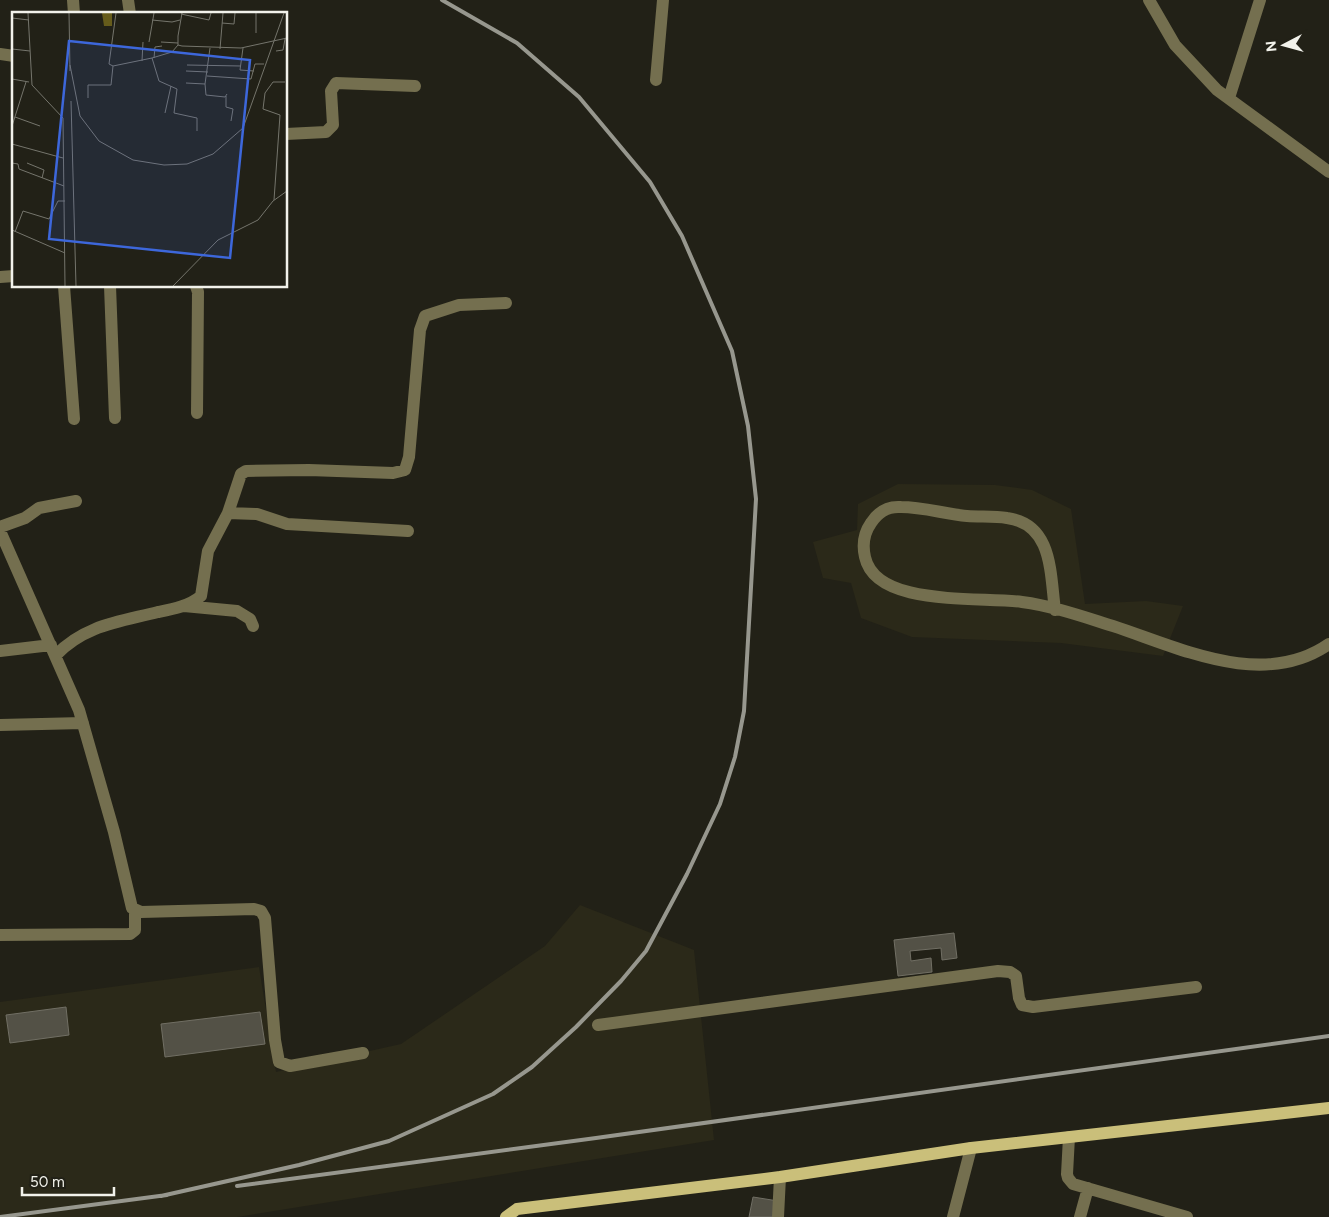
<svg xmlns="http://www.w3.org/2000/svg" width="1329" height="1217" font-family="Figtree,sans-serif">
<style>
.built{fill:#2b2919}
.building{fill:#535146;stroke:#716f64}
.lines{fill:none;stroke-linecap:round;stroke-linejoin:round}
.minor{stroke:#746f4f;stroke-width:12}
.major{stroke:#cabf7a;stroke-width:12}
.rail{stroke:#97978e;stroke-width:4}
.inset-road{fill:none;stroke:#75756c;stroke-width:1}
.view{fill:#3d67db;fill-opacity:0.15;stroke:#3d67db;stroke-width:2.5}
.inset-edge{fill:none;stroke:#f2f2eb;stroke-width:2.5}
</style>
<rect width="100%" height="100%" fill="#222117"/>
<path class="built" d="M898 484 995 485 1032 490 1071 509 1085 604 1146 601 1183 606 1163 656 1061 643 912 637 861 618 851 583 823 578 813 542 857 530 858 504Z
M580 905 694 950 714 1140 237 1217H0V1002L259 967 276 1072 401 1044 545 946Z"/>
<path class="building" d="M954 933 957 958 942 960 941 948 910 951 911 961 931 958 932 972 898 976 894 940Z
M66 1007 69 1035 10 1043 6 1015Z
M260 1012 265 1044 165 1057 161 1024Z
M753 1197 778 1201 776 1217H749Z"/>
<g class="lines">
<path class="minor" d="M73 0 74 14
M128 0 130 14
M1149 0 1175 45 1217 90 1329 172
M0 54 14 56
M656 80 663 0
M1229 98 1260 0
M286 134 326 132 333 125 331 91 336 83 415 86
M0 277 14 276
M64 286 74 419
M110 286 115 418
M196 286 198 292 197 413
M228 513 257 514 287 524 408 531
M0 527 25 518 39 508 76 501
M0 531 79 710 114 832 132 908 141 912 254 909 261 911 265 918 275 1040 279 1062 290 1066 363 1053
M184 606 237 611 250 619 253 626
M1055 610C1050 573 1053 524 1007 518 994 516 980 517 967 516 945 514 923 507 901 507 888 506 878 512 871 523 864 533 862 544 865 557 876 608 981 596 1022 602 1053 606 1084 617 1113 626 1180 648 1263 690 1329 644
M0 651 51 645
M56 655C85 625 119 622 158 612 173 609 189 606 201 596L208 551 228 513 241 474 246 471 309 470 393 473 405 470 409 457 420 330 425 316 459 305 506 303
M0 725 83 723
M0 935 130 934 135 930V911
M598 1025 998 971 1010 972 1016 976 1019 998 1022 1005 1033 1007 1196 987
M1069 1137 1067 1174 1068 1178 1073 1184 1187 1217
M778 1217 780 1177
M953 1217 971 1148
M1080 1217 1088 1188"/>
<path class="major" d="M506 1217 517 1209 780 1177 971 1148 1329 1108"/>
<path class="rail" d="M237 1186 596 1138 1329 1036
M161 1196 299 1165 389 1141 493 1094 532 1067 576 1027 621 981 646 951 687 874 720 804 735 757 744 711 756 499 748 426 732 351 682 236 650 182 579 97 517 43 442 0
M0 1217 167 1195"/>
</g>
<g transform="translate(12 12)">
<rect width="275" height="275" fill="#222117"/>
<path d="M90 1H100V14H92Z" fill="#665c1b"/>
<path class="inset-road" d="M16 1 20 73 51 106 53 274M57 1 58 59M170 1 166 24V33L170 34 229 36 275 26M169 2 197 8 199 1M0 6 17 8M140 8 160 10 168 8M210 11 222 12 223 1M244 21V1M137 30 142 1M149 30 166 31M231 36 228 58 242 59M0 37 18 39M208 37 211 1M264 39 271 38 273 27M140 46 147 69 165 77 162 101 185 106V119M142 46 143 35 150 34M130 49 131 30M58 53 68 104 87 129 121 148 152 153 175 152 201 142 231 116 272 1M175 53 229 54M101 54 97 52 104 1M174 59 196 60M195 64 239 67 243 52H252M0 67 17 70M174 71 193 72 198 36M193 72 194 83 213 85 215 82M214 84V95L221 97 219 109M76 86V73H99L101 54 140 46 160 40 166 33M59 89 64 274M153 101 159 74M3 105 28 114M0 114 14 70M0 132 51 146M0 151 6 152 7 157 52 174M15 151 32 158 30 166M262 188 268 103 251 97 253 81 261 70H273M0 218 53 241M3 220 11 199 37 207 46 189H53M161 274 206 228 246 208 261 189 275 179"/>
<path class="view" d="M57 29 238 48 218 246 37 227Z"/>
<rect width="275" height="275" class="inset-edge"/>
</g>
<g transform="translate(1284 45) rotate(264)" stroke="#222117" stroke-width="4" paint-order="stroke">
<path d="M0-4L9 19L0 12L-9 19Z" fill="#f2f2eb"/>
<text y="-8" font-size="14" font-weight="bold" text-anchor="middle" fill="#f2f2eb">N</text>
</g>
<path d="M22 1187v8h92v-8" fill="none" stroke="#f2f2eb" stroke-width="2.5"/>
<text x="30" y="1187" font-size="15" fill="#f2f2eb" stroke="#222117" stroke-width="4" paint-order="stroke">50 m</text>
</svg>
